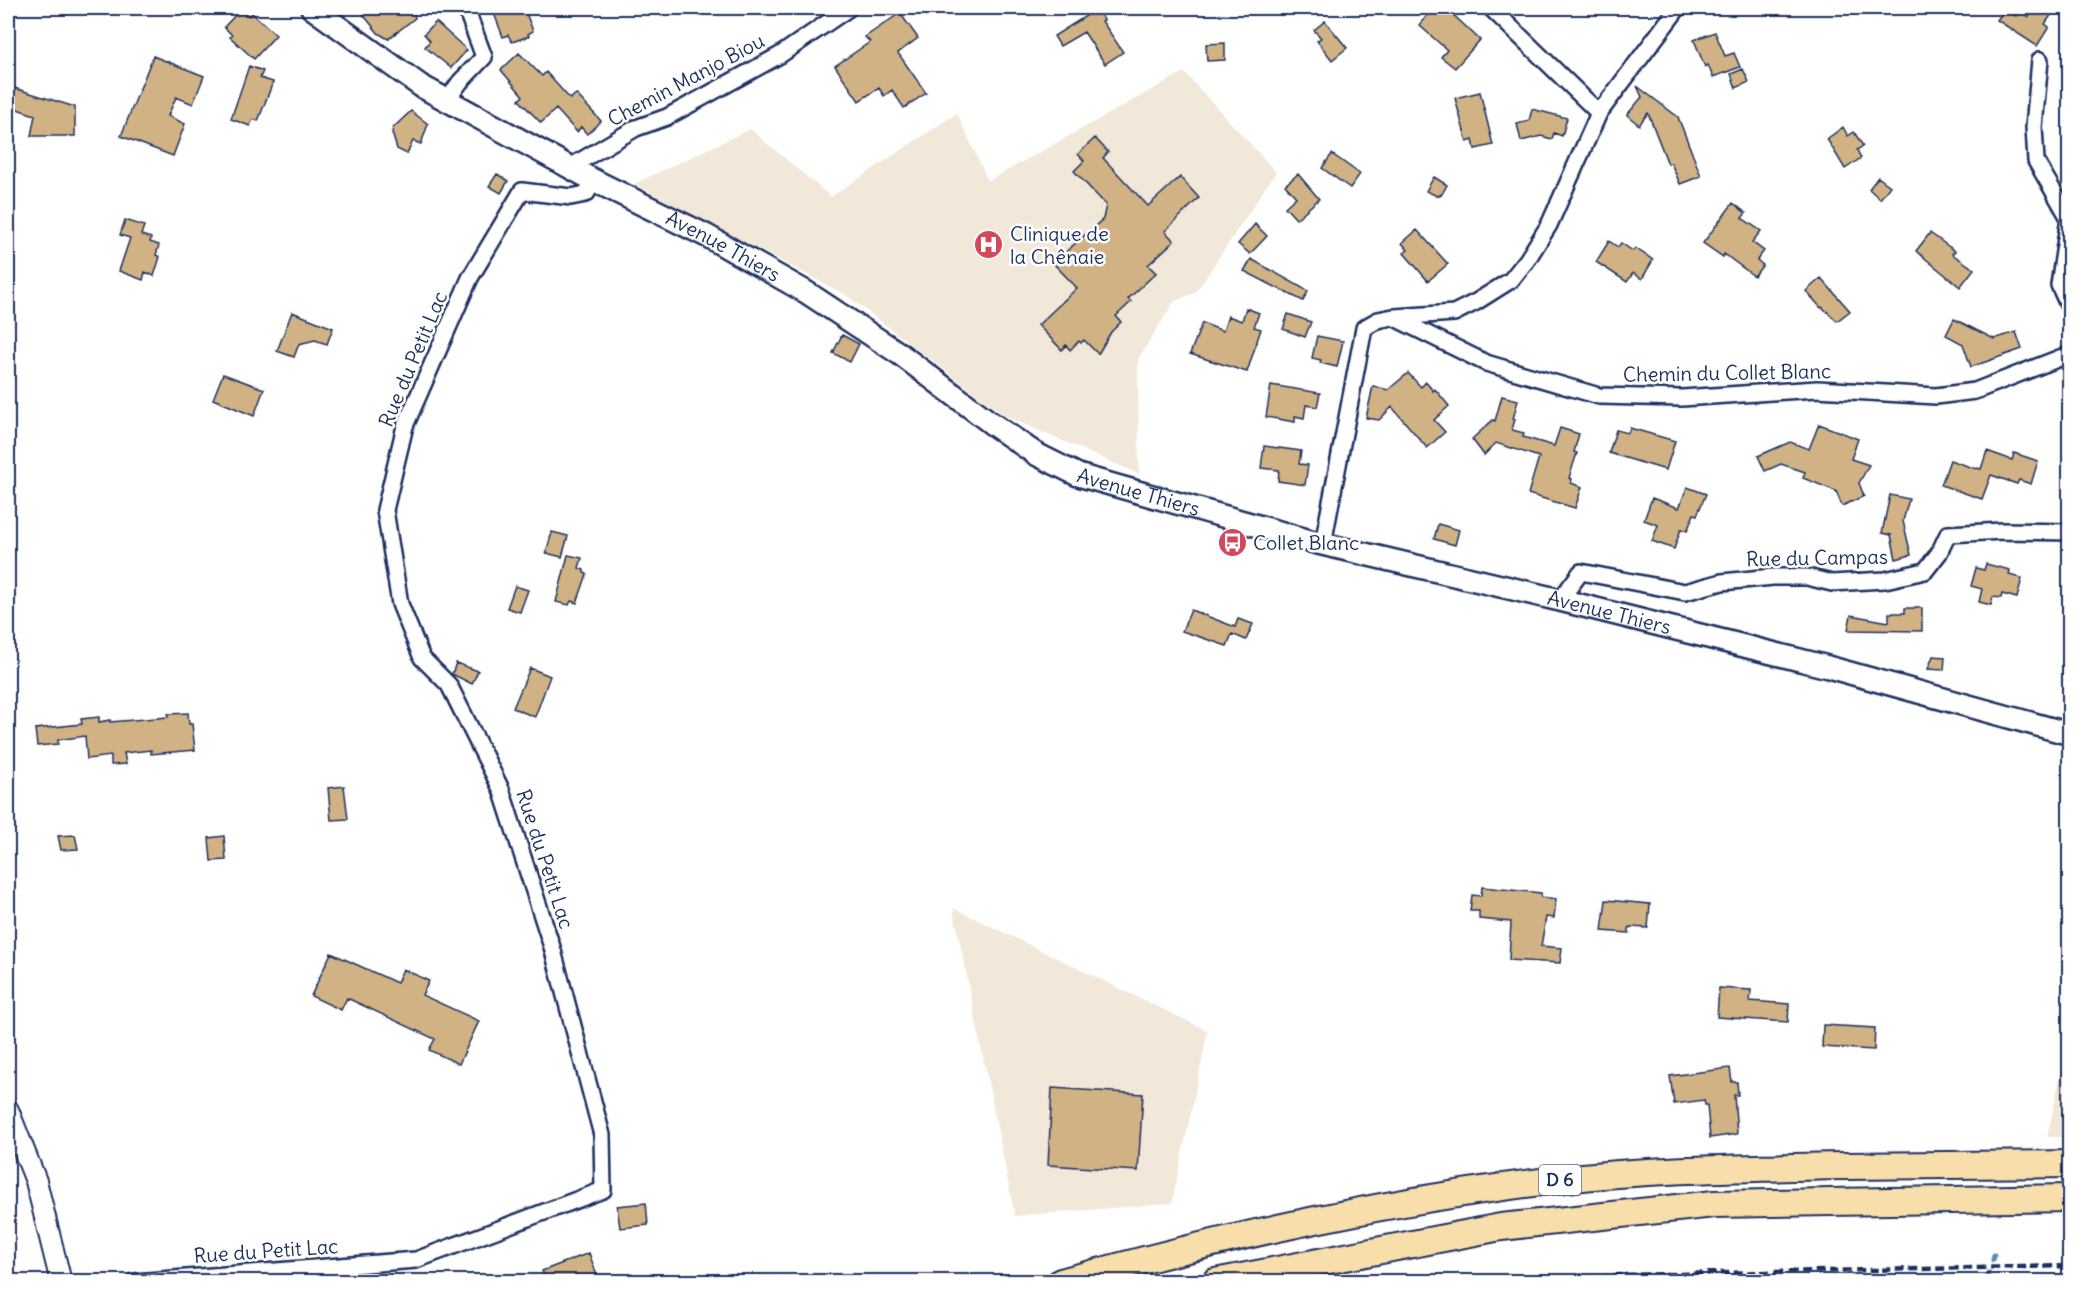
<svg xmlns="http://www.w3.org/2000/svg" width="2077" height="1289" font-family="Delius,sans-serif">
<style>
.built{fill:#f1e8da}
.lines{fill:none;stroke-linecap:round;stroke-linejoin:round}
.stream{stroke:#5b8db0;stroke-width:5}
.building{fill:#d0b284;stroke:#1b2f5e;stroke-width:1.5}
.minor-casing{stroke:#1b2f5e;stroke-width:20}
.tertiary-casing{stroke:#1b2f5e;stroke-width:24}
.secondary-casing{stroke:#1b2f5e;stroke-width:26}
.trunk-casing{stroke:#1b2f5e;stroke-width:30}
.minor{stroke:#fff;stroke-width:15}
.tertiary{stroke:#fff;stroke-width:20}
.secondary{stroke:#fff;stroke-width:21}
.trunk{stroke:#f8deab;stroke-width:26}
.rail{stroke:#1b2f5e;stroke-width:4.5;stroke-dasharray:9 4.5;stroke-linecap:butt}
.labels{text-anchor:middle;stroke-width:5;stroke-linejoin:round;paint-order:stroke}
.shield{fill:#fff;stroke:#5f6d8e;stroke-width:1.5}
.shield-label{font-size:18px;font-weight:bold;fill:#1b2f5e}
.street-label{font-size:20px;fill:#1b2f5e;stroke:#fff}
.poi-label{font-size:20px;fill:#1b2f5e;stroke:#fff;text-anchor:start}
</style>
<rect width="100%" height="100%" fill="#fff"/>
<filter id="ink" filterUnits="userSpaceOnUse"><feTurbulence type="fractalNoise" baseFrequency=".0167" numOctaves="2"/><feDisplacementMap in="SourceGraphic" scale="12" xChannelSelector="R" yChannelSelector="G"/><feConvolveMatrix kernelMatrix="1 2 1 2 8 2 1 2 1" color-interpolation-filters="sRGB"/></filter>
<g filter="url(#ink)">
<path class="built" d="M1184 72 1276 172 1196 292 1174 302 1138 359 1139 474 1005 416 846 295 634 184 750 129 831 197 957 113 988 181Z
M953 908 1208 1031 1172 1203 1015 1216Z
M2069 1035V1137H2047Z"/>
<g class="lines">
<path class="stream" d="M1993 1260 1994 1255
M1985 1282 1988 1273"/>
</g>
<path class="building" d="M358 8H413L415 18 388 39 378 33Z
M492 8H524L533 31 528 34 529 36 512 42 508 35 503 37Z
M1434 8H1446L1480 40 1455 68 1441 57 1447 50 1419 25Z
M2035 8H2056L2045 24 2049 27 2037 46 1997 20 2005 9 2016 16 2020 10 2029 17Z
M241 9 249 16 252 13 276 35 254 59 230 37 232 35 224 27Z
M1097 9 1104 20 1102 21 1123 52 1105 64 1084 32 1060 46 1054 36Z
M900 13 918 38 898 53 926 93 904 108 892 90 884 96 879 88 859 101 835 66 870 42 865 37Z
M1325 21 1347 48 1332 60 1317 41 1321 38 1314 30Z
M436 22 467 50 451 68 425 47 430 41 424 34Z
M1715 32 1725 56 1734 53 1740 67 1713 77 1708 65 1705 67 1694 40Z
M1225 43V60L1207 61 1206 44Z
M519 53 542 76 546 72 570 99 576 94 601 121 587 134 581 127 577 132 556 109 541 123 519 100 523 96 501 70Z
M153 56 204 76 193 104 176 97 168 116 185 124 173 156 121 136Z
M249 66 263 71 260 78 273 82 258 121 253 119 250 126 231 119Z
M1743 69 1749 82 1736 88 1731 74Z
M8 86 75 107V136H31L35 115 8 106Z
M1637 86 1678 117 1701 176 1680 184 1671 163 1668 164 1648 113 1639 125 1627 115 1642 97Z
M1480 92 1493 145 1475 149 1473 140 1467 142 1455 98Z
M1532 109 1567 118 1562 136 1554 133 1552 139 1541 136 1521 141 1517 124 1529 121Z
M411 111 428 124 421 144 413 141 407 154 397 149 392 133 393 128Z
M1843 127 1848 136 1854 132 1863 146 1857 150 1861 158 1845 169 1827 139Z
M1095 138 1108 152 1103 158 1148 206 1180 177 1199 198 1165 231 1174 241 1148 265 1156 273 1128 299 1131 302 1116 316 1121 322 1111 332 1098 354 1084 340 1081 343 1079 341 1070 350 1066 345 1062 350 1038 325 1077 288 1053 263 1103 219 1106 205 1074 171 1084 161 1078 154Z
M1332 154 1360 174 1350 188 1322 168Z
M497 174 508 181 501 193 489 186Z
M1298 174 1319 199 1296 219 1285 207 1296 197 1285 185Z
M1434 177 1447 185 1442 194 1437 196 1426 191Z
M1878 177 1890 186 1880 199 1869 189Z
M1733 203 1746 213 1742 218 1761 231 1752 242 1764 251 1757 260 1763 265 1754 276 1724 254 1723 257 1703 243Z
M125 220 144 226 141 235 151 238 150 242 159 245 156 255 160 257 154 276 145 272 143 280 119 271 130 238 120 235Z
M1255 224 1267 236 1250 254 1238 244Z
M1417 230 1448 264 1428 281 1404 253 1408 250 1402 243Z
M1930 233 1955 251 1952 254 1974 269 1960 287 1916 251Z
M1609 241 1618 247 1621 243 1633 251 1635 248 1653 260 1642 279 1633 273 1627 282 1596 262Z
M1251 259 1308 291 1303 301 1244 271Z
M1821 278 1850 311 1837 321 1822 307 1821 308 1806 291Z
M1246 308 1259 313 1254 327 1261 329 1247 372 1190 354 1202 323 1223 331 1228 316 1242 321Z
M292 312 333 328 327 344 315 340 299 344 294 357 277 351Z
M1288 314 1311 322 1305 337 1283 329Z
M1954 319 1994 339 2016 332 2022 349 1971 367 1963 344 1946 335Z
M842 335 859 344 850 362 833 353Z
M1317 336 1343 341 1337 367 1320 363 1321 360 1312 358Z
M1408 373 1421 387 1426 382 1433 391 1435 389 1449 406 1434 420 1445 432 1427 448 1392 407 1379 420 1366 418 1373 386 1388 390Z
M223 374 264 389 254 416 213 399Z
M1271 385 1320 393 1317 407 1306 405 1304 418 1295 416V422L1266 417Z
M1502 396 1518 400 1513 419H1515L1512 430 1524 433 1523 437 1554 446 1560 428 1579 434 1574 452 1577 453 1569 478 1572 479 1571 483 1582 487 1575 508 1528 494 1539 457 1496 443 1484 455 1472 439 1493 420 1495 421Z
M1819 424 1858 439 1851 459 1869 465 1859 483 1864 496 1842 506 1836 491 1803 478 1805 472 1781 464 1765 471 1758 456 1790 442 1809 449Z
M1630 428 1675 441 1666 470 1609 453 1616 430 1628 433Z
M1264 446 1301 451 1299 464 1308 465 1305 485 1278 481 1279 470 1261 468Z
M1987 451 2012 460 2014 453 2038 461 2031 484 2019 480 2017 484 1991 475 1982 499 1941 485 1950 460 1976 469 1977 468 1981 469Z
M1687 487 1706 494 1697 515 1694 514 1687 531 1681 529 1674 549 1652 541 1658 525 1644 520 1652 498 1679 508Z
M1890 495 1909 499 1903 521 1911 555 1896 559 1891 535 1882 533Z
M1438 524 1459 530 1455 545 1434 539Z
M552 532 568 536 562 557 546 553Z
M568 555 582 558 579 568 584 570V573L587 574 577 603 571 601 569 605 556 602Z
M1986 564 2010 570 2009 575 2022 578 2017 598 2002 594 2001 598 1993 597 1991 605 1979 602 1982 589 1971 586 1976 568 1984 570Z
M515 586 528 590 520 612 507 608Z
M1905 608H1922V631L1848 630 1851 615 1889 622V613H1905Z
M1191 610 1235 627 1238 619 1253 624 1246 640 1232 634 1227 646 1182 631Z
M1933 656 1945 657 1944 670 1928 669Z
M456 663 478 671 472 684 452 674Z
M530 668 550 676 535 717 513 708Z
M188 713 189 724H192L195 750 151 754V750L124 753 126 764 111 765V756L87 759 85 736 58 740V744L37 746 35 729 82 724 81 719 99 717V722L110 720V722L168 717V714Z
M344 786 348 819 331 820 328 788Z
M75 835 78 849 61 850 58 836Z
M224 836 226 860 211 861 209 838Z
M1482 887 1541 893V897L1556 899 1554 918 1546 917 1541 946 1562 948 1560 963 1509 960 1511 922 1479 919V911H1470L1472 895 1481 896Z
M1606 900 1650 904 1648 928 1629 927V933L1602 931Z
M331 953 397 983 403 969 429 981 422 995 479 1021 459 1064 429 1050 435 1039 347 998 341 1010 311 996Z
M1719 988 1751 990 1750 1001 1789 1004 1788 1022 1717 1017Z
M1823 1025 1875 1028 1874 1050 1822 1047Z
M1730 1068 1732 1082H1737L1738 1095H1734L1737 1134 1710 1138 1707 1105H1705L1704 1100 1674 1104 1670 1076Z
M1052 1088 1143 1094 1138 1171 1048 1165Z
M646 1203 648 1225 620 1228 617 1206Z
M589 1253 599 1281H546L542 1271Z"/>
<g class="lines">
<defs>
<path id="minor" d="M1491 8 1599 113
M2040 60 2034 127 2036 161 2069 218 2059 285 2070 309
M447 100 460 82 484 57 468 14
M570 167 636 128 667 117 780 55 849 8
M1395 317 1454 313 1476 302 1511 280 1527 260 1549 225 1599 113 1678 8
M1323 544 1364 328 1378 320 1393 317 1486 363 1599 396 1682 398 1817 389 1936 396 1975 391 2070 354
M1560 600 1581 572 1685 592 1722 582 1773 577H1807L1832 583 1885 580 1925 571 1939 553 1948 534 2002 531 2070 532
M134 1282 416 1260 603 1190 602 1135 552 947 501 789 449 685 422 658 400 604 385 510 405 426 470 278 522 191 571 197 586 194 595 181"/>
<path id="tertiary" d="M8 1110 36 1181 61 1282"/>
<g id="secondary">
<path id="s1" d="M312 8 421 86 595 181 707 236 806 292 900 354 991 423 1036 454 1078 475 1314 542 1560 600 1828 667 2070 734"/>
</g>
<path id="trunk" d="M1061 1282C1233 1235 1406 1196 1583 1177 1652 1170 1723 1169 1793 1167 1885 1165 1977 1165 2070 1164
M1215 1282 1501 1227 1714 1204 2070 1198"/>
</defs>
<use href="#minor" class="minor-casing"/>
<use href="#tertiary" class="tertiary-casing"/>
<use href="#secondary" class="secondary-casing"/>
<use href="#trunk" class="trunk-casing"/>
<use href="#minor" class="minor"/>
<use href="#tertiary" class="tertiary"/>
<use href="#secondary" class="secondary"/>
<use href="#trunk" class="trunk"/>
<path class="rail" d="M1518 1282 1624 1275 2070 1266"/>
</g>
</g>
<defs>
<symbol id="hospital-disc" viewBox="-11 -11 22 22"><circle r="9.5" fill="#d1495b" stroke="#fff"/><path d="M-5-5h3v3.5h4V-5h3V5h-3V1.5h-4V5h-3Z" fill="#fff"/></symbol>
<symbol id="bus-disc" viewBox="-11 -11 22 22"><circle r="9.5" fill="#d1495b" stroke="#fff"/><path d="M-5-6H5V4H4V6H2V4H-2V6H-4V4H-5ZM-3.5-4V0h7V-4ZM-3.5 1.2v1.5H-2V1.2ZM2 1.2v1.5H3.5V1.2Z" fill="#fff"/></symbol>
</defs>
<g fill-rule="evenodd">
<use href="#hospital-disc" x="972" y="228" width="33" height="33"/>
<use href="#bus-disc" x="1216" y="526" width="33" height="33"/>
</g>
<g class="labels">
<rect class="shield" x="1539" y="1165" width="42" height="30" rx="4.5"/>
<g class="shield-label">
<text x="1560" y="1186">D 6</text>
</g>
<g class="street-label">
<text transform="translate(686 80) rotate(-28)" y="7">Chemin Manjo Biou</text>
<text dy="7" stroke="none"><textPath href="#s1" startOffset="476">Avenue Thiers</textPath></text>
<text transform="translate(413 359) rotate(-67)" y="7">Rue du Petit Lac</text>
<text transform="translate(1727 373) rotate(-1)" y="7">Chemin du Collet Blanc</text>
<text dy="7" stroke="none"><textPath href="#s1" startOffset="962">Avenue Thiers</textPath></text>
<text transform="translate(1817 558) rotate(-1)" y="7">Rue du Campas</text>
<text dy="7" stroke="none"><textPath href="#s1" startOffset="1448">Avenue Thiers</textPath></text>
<text transform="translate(545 859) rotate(72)" y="7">Rue du Petit Lac</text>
<text transform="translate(266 1251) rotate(-4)" y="7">Rue du Petit Lac</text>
</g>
<g class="poi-label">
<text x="1010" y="241">Clinique de<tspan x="1010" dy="23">la Chênaie</tspan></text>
<text x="1253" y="550">Collet Blanc</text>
</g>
</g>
<rect width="2077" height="1289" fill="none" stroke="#fff" stroke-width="30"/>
<rect x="15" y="15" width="2047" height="1259" fill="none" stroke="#1b2f5e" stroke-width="2" filter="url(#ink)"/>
</svg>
